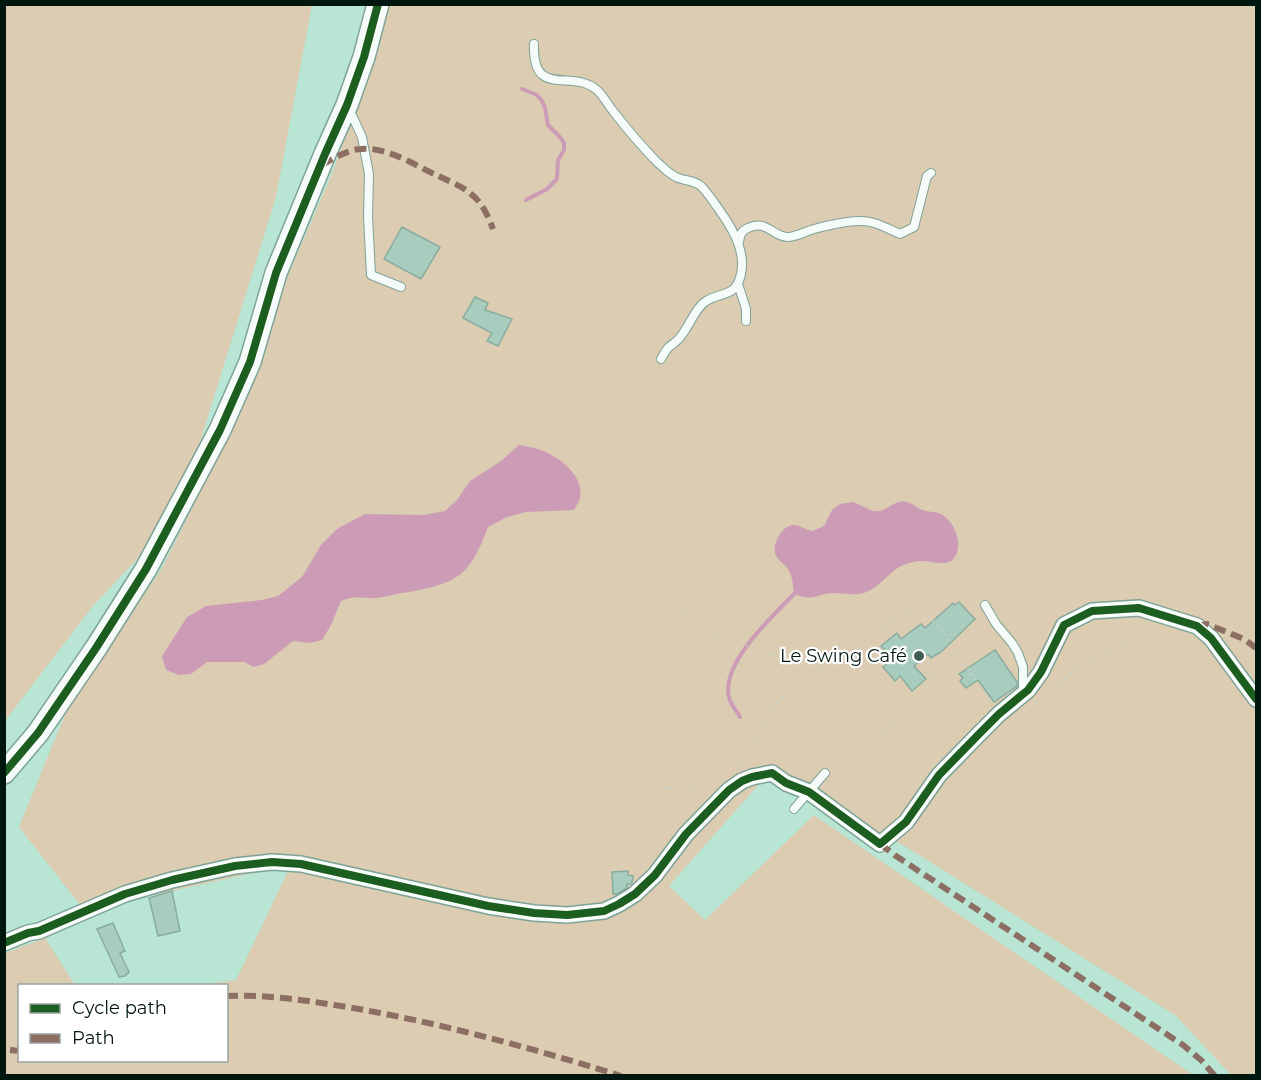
<svg xmlns="http://www.w3.org/2000/svg" width="1261" height="1080" font-family="Montserrat,sans-serif">
<style>
.green{fill:#dbccb2}
.water{fill:#cc9cb7}
.lines{fill:none;stroke-linecap:round;stroke-linejoin:round}
.stream{stroke:#cc9cb7;stroke-width:4}
.building{fill:#a8ccbe;stroke:#88ac9f;stroke-width:1.5}
.lane-casing{stroke:#7fa296;stroke-width:10}
.street-casing{stroke:#7fa296;stroke-width:18}
.secondary-casing{stroke:#7fa296;stroke-width:24}
.path{stroke:#c6d3ce;stroke-width:2;stroke-dasharray:1.5 4.5;stroke-linecap:butt}
.lane{stroke:#f4fbf9;stroke-width:8}
.street{stroke:#f4fbf9;stroke-width:15}
.secondary{stroke:#f4fbf9;stroke-width:21}
.quiet{stroke:#8d6e63;stroke-width:6;stroke-dasharray:12 6;stroke-linecap:butt}
.cycleway-casing{stroke:#fff;stroke-width:11}
.cycleway{stroke:#1b5e20;stroke-width:8}
.poi-dot{fill:#405f54;stroke:#fff;stroke-width:2}
.labels{text-anchor:middle;stroke-width:4.5;stroke-linejoin:round;paint-order:stroke}
.poi-label{font-size:18px;fill:#00170f;stroke:#fff;text-anchor:end}
</style>
<rect width="100%" height="100%" fill="#b8e5d4"/>
<path class="green" d="M5 5H312L276 197 191 471 153 542 92 607 5 721Z
M389 5H1256V1075H1231L1175 1015 903 845 767 775 669 886 705 920 814 815 1193 1075 5 1076V953L45 938 75 985 20 986V1060H226V986L200 985 236 980 291 865 84 910 19 827 66 712 162 568 224 445 265 329 331 176 374 58Z"/>
<path class="water" d="M519 445C525 446 532 447 538 449 557 455 585 475 580 498 579 502 576 506 574 510L526 512 507 517 488 527C470 575 459 583 409 592 398 593 387 597 377 598 361 599 358 594 341 601L331 625 322 640 310 643 293 641 264 664 254 667 244 662H207L191 674 179 675 166 670 162 656 187 617 206 606 262 600 278 596 302 577 321 545 337 529 365 514 424 515 445 511 457 500 470 481 501 461Z
M853 502C859 504 869 510 874 511 884 513 890 504 899 502 908 500 913 505 920 509 925 512 932 511 938 513 950 517 956 529 958 541 959 548 957 557 951 561 943 566 928 560 919 561 915 561 910 563 906 564 891 569 883 584 869 591 857 597 846 593 833 593 816 594 813 602 794 594 793 587 793 578 789 571 786 564 777 561 775 553 773 543 782 525 794 525 799 525 807 530 812 531L824 526 832 510 840 504Z"/>
<g class="lines">
<path class="stream" d="M522 89 537 95 542 101 545 108 548 125 560 137 564 143V150L558 160 557 179 547 189 526 200
M740 717C737 711 730 704 729 697 721 663 772 617 794 594"/>
</g>
<path class="building" d="M402 227 440 247 421 279 384 259Z
M475 297 488 303 485 310 512 319 498 346 487 341 492 333 463 318Z
M959 602 975 619 941 652 931 658 928 654 914 666 926 679 912 691 900 676 895 681 883 667 893 659 881 646 897 633 901 639 921 624 925 628 953 603 955 605Z
M995 650 1017 682V686L994 702 978 680 966 688 960 681 963 678 959 674Z
M628 871V875L633 876 632 883 631 884H627V888L617 894H613L612 872Z
M172 891 180 931 158 936 149 898Z
M113 923 125 951 120 953 129 972 125 976 119 977 97 929Z"/>
<g class="lines">
<defs>
<path id="lane" d="M534 44C532 100 572 68 597 90 603 95 608 105 613 111 627 129 642 147 658 163 663 167 669 174 676 177 684 181 694 180 701 186 707 192 713 201 718 208 733 229 750 256 738 283 733 295 718 294 708 300 696 306 690 325 681 336 678 341 672 344 668 348 665 351 663 356 661 359
M349 109 362 137 369 174 368 216 371 275 401 287
M739 242C740 235 741 231 748 228 766 219 772 236 787 237 793 238 807 231 814 229 829 225 845 221 860 221 873 220 888 229 900 234L914 227 927 176 931 173
M738 284 746 309V321
M985 605 996 624 1012 643 1018 653 1023 667V694
M794 809 825 773"/>
<path id="street" d="M4 943 28 933 39 931 125 894 172 880 235 866 272 862 301 864 488 906 534 913 567 915 604 911 619 904 635 894 655 875 686 834 729 790 742 781 752 777 772 773 786 783 809 792 880 844 906 822 939 775 980 733 999 714 1028 690 1041 672 1064 625 1092 611 1139 608 1197 626 1211 638 1256 699"/>
<path id="secondary" d="M4 773 38 733 96 648 146 569 220 430 250 362 276 273 325 154 347 105 364 57 378 4"/>
</defs>
<use href="#lane" class="lane-casing"/>
<use href="#street" class="street-casing"/>
<use href="#secondary" class="secondary-casing"/>
<path class="path" d="M683 596C685 606 682 615 684 625L697 634 707 637 730 638 763 653 791 655 816 666 825 669
M1035 702 1041 705 1070 674 1089 659 1128 642
M875 738C887 728 925 702 931 690 936 680 931 667 926 658
M737 768C753 747 760 720 779 701 799 681 826 670 849 655 866 643 881 629 896 616 915 606 927 614 940 628L991 703
M664 788 690 787 720 779"/>
<use href="#lane" class="lane"/>
<use href="#street" class="street"/>
<use href="#secondary" class="secondary"/>
<path class="quiet" d="M322 165C334 158 347 150 361 149 385 146 417 166 438 176 449 181 462 186 471 194 482 202 488 216 493 229
M1197 626 1207 624 1244 639 1256 648
M880 844 896 856 1183 1045 1201 1060 1215 1076
M226 996C271 994 316 1002 359 1009 448 1025 535 1049 621 1076
M10 1050 20 1051"/>
<defs>
<path id="cycleway" d="M4 773 38 733 96 648 146 569 220 430 250 362 276 273 325 154 347 105 364 57 378 4
M4 943 28 933 39 931 125 894 172 880 235 866 272 862 301 864 488 906 534 913 567 915 604 911 619 904 635 894 655 875 686 834 729 790 742 781 752 777 772 773 786 783 809 792 880 844 906 822 939 775 980 733 999 714 1028 690 1041 672 1064 625 1092 611 1139 608 1197 626 1211 638 1256 699"/>
</defs>
<use href="#cycleway" class="cycleway-casing"/>
<use href="#cycleway" class="cycleway"/>
</g>
<circle class="poi-dot" cx="919" cy="656" r="6"/>
<g class="labels">
<g class="poi-label">
<text x="907" y="662">Le Swing Café</text>
</g>
</g>
<rect width="1261" height="1080" fill="none" stroke="#00170f" stroke-width="12"/>
<rect x="18" y="984" width="210" height="78" fill="#ffffff" stroke="#99a29f" stroke-width="1.5"/>
<rect x="30" y="1004" width="30" height="9" fill="#1b5e20" stroke="#99a29f" stroke-width="1.5"/>
<text x="72" y="1014" font-size="18" fill="#00170f">Cycle path</text>
<rect x="30" y="1034" width="30" height="9" fill="#8d6e63" stroke="#99a29f" stroke-width="1.5"/>
<text x="72" y="1044" font-size="18" fill="#00170f">Path</text>
</svg>
